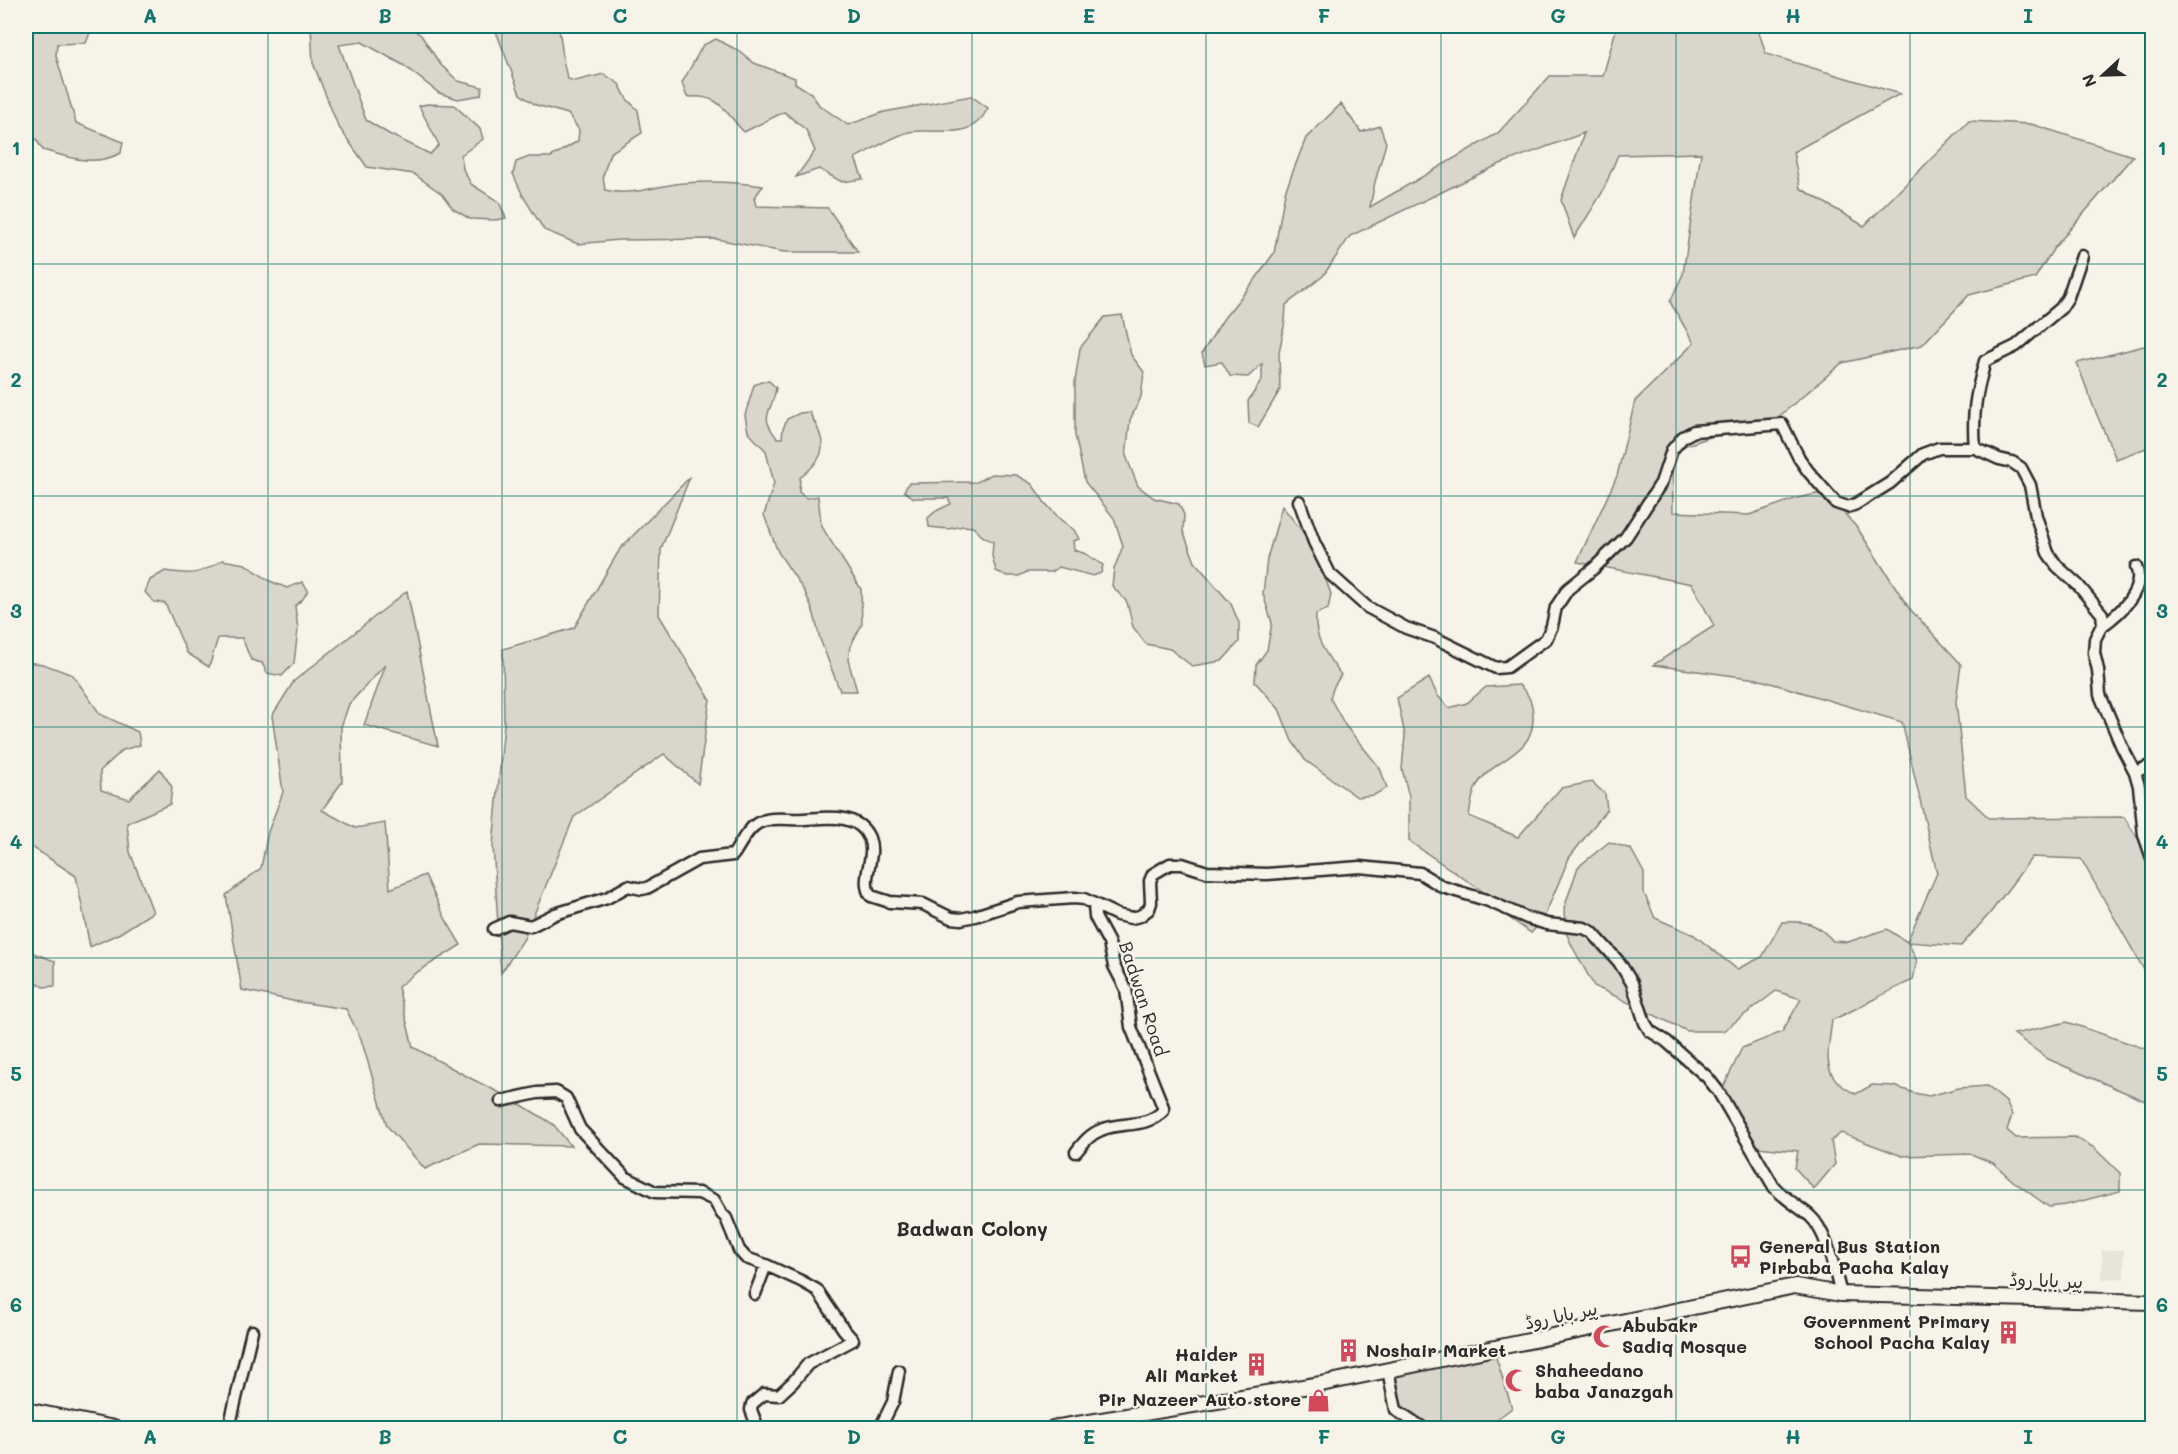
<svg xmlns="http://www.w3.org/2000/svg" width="2178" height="1454" font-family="Mali,'Playpen Sans Arabic',sans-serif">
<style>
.built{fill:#e8e4da}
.green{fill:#dad6cc;stroke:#82807c;stroke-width:1.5}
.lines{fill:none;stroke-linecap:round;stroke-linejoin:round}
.minor-casing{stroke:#2b2b2b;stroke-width:15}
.major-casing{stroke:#2b2b2b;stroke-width:18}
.minor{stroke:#f7f3e8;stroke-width:10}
.major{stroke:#f7f3e8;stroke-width:14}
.grid{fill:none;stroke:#0f766e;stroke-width:1.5;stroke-opacity:0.55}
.labels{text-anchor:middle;stroke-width:5;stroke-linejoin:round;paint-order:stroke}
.street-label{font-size:18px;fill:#2b2b2b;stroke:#f7f3e8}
.poi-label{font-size:18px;font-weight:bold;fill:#2b2b2b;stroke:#f7f3e8;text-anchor:start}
.neighbourhood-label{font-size:20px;font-weight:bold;fill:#2b2b2b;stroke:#f7f3e8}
.neatline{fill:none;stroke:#0f766e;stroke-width:2}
.grid-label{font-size:20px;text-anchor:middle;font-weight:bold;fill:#0f766e}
</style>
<rect width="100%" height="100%" fill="#f7f3e8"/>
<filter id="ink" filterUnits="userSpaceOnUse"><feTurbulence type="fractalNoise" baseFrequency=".0167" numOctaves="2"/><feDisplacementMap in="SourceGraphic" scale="12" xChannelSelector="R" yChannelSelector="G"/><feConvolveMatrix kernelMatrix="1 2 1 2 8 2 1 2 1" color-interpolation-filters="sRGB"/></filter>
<g filter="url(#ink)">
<path class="built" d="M2102 1250H2124V1278L2102 1279Z
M1696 1314 1699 1323 1639 1335 1638 1324Z"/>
<path class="green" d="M26 26H86L91 30 86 43 57 44 56 56 76 123 123 142 121 153C94 167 70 158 43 150L26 124Z
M311 26H408L421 35 440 64 458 81 482 87 481 95 458 99 439 93 403 65 362 42 339 45 366 120 389 134 430 154 439 145 419 106 427 104 454 105 480 129 483 139 461 155 463 169 471 184 499 202 506 218 496 220 470 219 453 209 442 194 414 174 367 167 338 126 313 63Z
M494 26H558C563 43 561 62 568 79L575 81 604 74 619 84 627 99 638 110 642 133 610 153 603 176 605 190C631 197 658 185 684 183 710 181 737 182 763 186L754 198 756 206 828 208 858 252H784L716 239 618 240 578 244 544 230 523 196 513 174 516 162 529 157H551L578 141 579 130 568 114 536 105 520 94Z
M1617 26H1757L1766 54 1900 94 1793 152 1800 188 1864 226 1969 121 2031 124 2133 156 2054 248 2035 278 1969 295 1922 345 1842 363 1770 424 1737 428 1672 450 1673 512 1749 515 1797 498 1826 492 1858 529 1909 608 1961 664 1956 701 1966 796 1989 818 2124 817 2152 860V984L2081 859 2032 857 1991 912 1961 946 1908 942 1917 961 1913 980C1885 992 1860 1008 1832 1020 1828 1055 1819 1077 1856 1094L1872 1085 1894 1086 1914 1093 1929 1096 1959 1088 1987 1086 2006 1102 2012 1115 2007 1130 2016 1138 2075 1137 2093 1147 2120 1173V1191L2066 1205 2049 1207 2013 1181 1993 1163 1971 1154 1902 1156 1841 1133 1831 1141 1835 1164 1814 1189 1795 1168 1798 1151 1757 1147 1722 1090 1742 1048 1782 1032 1801 999 1776 991 1723 1031H1687L1594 986 1572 946 1565 930 1564 908 1578 867 1609 842 1631 849 1644 873V893L1655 918 1694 935 1737 969 1762 957 1782 922C1806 921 1816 922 1833 941L1848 942 1887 929 1907 942 1937 873 1902 722 1757 679 1653 665 1714 626 1692 584 1577 562 1617 476 1635 401 1694 343 1670 302 1683 274 1701 153 1618 155 1602 193 1574 238 1561 200 1584 133 1500 164 1350 236 1323 276 1286 305 1285 321 1279 353 1280 390 1258 427 1249 423 1248 401 1262 380V364L1248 377 1230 376 1222 362 1205 365 1202 353 1224 318 1255 280 1274 253 1285 192 1306 138 1341 104 1361 132 1380 126 1386 143 1375 182 1370 207 1498 133 1550 76H1603Z
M716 39 739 51 754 63 795 78V83L811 93 819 105 848 125 884 112 971 96 988 108C971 143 939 127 909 132 898 134 867 152 855 158L863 179 842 182 819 169 796 177 815 151 806 130 784 112 744 132C723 110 721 94 687 97L682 83 703 45Z
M1122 315 1131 355 1144 372 1141 397 1130 420 1126 456 1138 486 1154 498 1179 504 1184 515 1183 531 1195 562 1231 604 1239 623V642L1222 661 1192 666 1170 649 1146 644 1133 627 1127 602 1112 586 1114 569 1123 546 1114 518 1085 482 1075 435V382L1080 348 1105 317Z
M2152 341V374L2150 376H2152V446L2116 459 2094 408 2077 363 2144 346Z
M769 381 776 388C772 414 758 414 777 438H782L783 429 787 419 800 413 809 412C827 443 829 455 800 478L799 492 806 498 818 496 821 523 825 532 861 589 862 624 850 647 848 660 857 691H840L820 639 814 614 805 592 778 552 764 515 774 483 766 451 748 432 745 415 754 385 761 382Z
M991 474 1016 475 1032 484 1045 503 1061 520 1074 530 1079 539 1073 541 1074 550 1086 554 1103 565 1101 573 1093 576 1059 567 1052 572H1027L1019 576H1007L996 571 992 556 993 542 982 536 973 527 963 526 948 529 929 527 928 518 936 511 951 504 948 498H914L904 491 909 483 977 482Z
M690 477 661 549 659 615 710 699 698 784 664 754 574 817 524 939 501 973 493 845 504 724 503 649 574 628 620 549Z
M1282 506 1313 545 1331 594 1328 609 1316 614C1314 640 1326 654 1341 675L1334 686 1330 698 1345 725 1380 768 1387 788 1374 795 1357 797 1305 760 1292 741 1279 709 1255 682 1256 665 1267 650 1272 623 1263 594 1267 559Z
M222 560 245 564 270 581 287 588 302 582 308 590 303 599 295 606 298 629 294 663 282 676 267 673 262 663 251 660 242 638H218L209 667 187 653 165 603 154 602 145 592 150 580 165 571C191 575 200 575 222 560Z
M407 591 438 746 364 725 386 664 349 704 341 727 342 782 322 810 355 828 385 823 390 889 425 875 446 920 461 945 414 974 398 987 413 1047 472 1079 512 1099 553 1124 571 1146 479 1144 425 1169 387 1126 361 1039 346 1009 293 1001 242 990 226 895 261 868 268 832 283 792 272 716 294 681Z
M26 662 43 664 73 675 100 714 138 732 140 745 123 750 100 771 101 790 129 799 160 769 172 787 170 804 127 823 130 852 153 912 120 933 90 947 76 876 26 843Z
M1429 678 1438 696 1449 708 1467 703 1486 687 1519 685C1529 694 1533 703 1533 717 1534 756 1494 757 1477 785 1473 793 1470 808 1469 816L1518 837 1561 788 1592 782 1605 794 1607 809 1569 858 1543 920 1531 933 1508 917 1485 893 1409 841V797L1402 769 1405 735 1397 698Z
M26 907 33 953 55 961V986L43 987 26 974Z
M2067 1022 2152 1051V1104L2048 1059 2014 1034Z
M1493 1348 1512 1408 1485 1428 1471 1427V1428H1423L1396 1410 1388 1370Z"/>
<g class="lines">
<defs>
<path id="minor" d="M1975 448C1972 413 1976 394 1985 361L2016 346 2061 308 2068 297 2082 256
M1299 501 1314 542 1330 574 1367 607 1406 628 1435 638 1496 668 1507 667 1546 639 1552 626 1556 607 1568 589 1593 569 1626 537 1661 483 1672 450 1683 437 1694 431 1782 424 1799 458 1808 471 1836 503 1848 507 1856 504 1890 483 1923 454 1939 448H1975L1999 459 2012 462 2021 468 2030 485 2036 516 2048 553 2057 566 2078 585 2102 614 2103 623 2095 639 2094 653 2098 670 2100 695 2122 747 2135 772 2139 786 2144 835 2152 858
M2102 626C2119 614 2146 590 2136 567
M2135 772 2152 765
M494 929 509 922 531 926 555 914 607 898 628 886 642 889 647 888 699 859 733 855C741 844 746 830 758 823 772 816 788 820 804 819 826 818 858 812 869 838 877 858 859 880 871 896L890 902 923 904 951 918 961 919 975 916 1018 902 1074 898 1084 899 1117 915 1131 918 1140 916 1149 909 1151 903 1150 881 1153 874 1170 864H1182L1207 872 1267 874 1360 867 1420 873 1443 887 1486 900 1527 918 1547 924 1584 928 1592 932 1619 962 1632 983 1645 1023 1650 1031 1666 1041 1707 1077 1718 1091 1774 1187C1785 1199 1798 1206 1810 1216 1827 1231 1835 1273 1841 1294
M501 1101 537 1093 556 1092 566 1098 580 1129 625 1177 655 1192 699 1193 714 1200 722 1214 726 1218 739 1250 746 1258 766 1265 801 1281 817 1290 844 1330 853 1340 808 1364 793 1382 779 1395 764 1394 752 1404 751 1410 758 1428
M1076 1152C1083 1143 1090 1134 1101 1130 1122 1121 1145 1129 1163 1111V1107L1131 1027 1126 989 1114 966 1109 943 1095 917 1094 905
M755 1294 766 1265
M1388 1370 1396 1410 1423 1428
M229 1428 252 1331
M884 1428 883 1422 893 1402 899 1371"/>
<path id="major" d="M26 1410 114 1428
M1053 1428 1321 1384 1795 1286 1841 1294 2152 1302"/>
</defs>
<use href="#minor" class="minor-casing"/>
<use href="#major" class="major-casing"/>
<use href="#minor" class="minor"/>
<use href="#major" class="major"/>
</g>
</g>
<path class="grid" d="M268 26V1428M502 26V1428M737 26V1428M972 26V1428M1206 26V1428M1441 26V1428M1676 26V1428M1910 26V1428M26 264H2152M26 496H2152M26 727H2152M26 958H2152M26 1190H2152"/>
<defs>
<symbol id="bus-bare" viewBox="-9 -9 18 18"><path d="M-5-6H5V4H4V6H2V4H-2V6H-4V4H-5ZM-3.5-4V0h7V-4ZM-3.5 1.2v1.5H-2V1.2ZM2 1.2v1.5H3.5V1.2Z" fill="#d1495b" stroke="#f7f3e8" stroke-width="2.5" paint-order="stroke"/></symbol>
<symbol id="building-bare" viewBox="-9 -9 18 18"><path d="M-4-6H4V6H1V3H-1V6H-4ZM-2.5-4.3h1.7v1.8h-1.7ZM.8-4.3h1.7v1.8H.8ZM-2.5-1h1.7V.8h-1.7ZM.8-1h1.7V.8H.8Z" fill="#d1495b" stroke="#f7f3e8" stroke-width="2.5" paint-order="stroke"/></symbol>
<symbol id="mosque-bare" viewBox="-9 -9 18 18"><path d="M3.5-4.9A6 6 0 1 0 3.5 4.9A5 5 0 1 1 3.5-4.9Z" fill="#d1495b" stroke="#f7f3e8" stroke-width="2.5" paint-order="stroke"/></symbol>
<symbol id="shop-bare" viewBox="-9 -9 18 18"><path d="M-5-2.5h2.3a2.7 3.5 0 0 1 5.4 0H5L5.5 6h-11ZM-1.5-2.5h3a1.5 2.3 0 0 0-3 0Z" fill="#d1495b" stroke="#f7f3e8" stroke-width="2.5" paint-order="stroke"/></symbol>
</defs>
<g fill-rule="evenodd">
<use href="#bus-bare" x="1724" y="1240" width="33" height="33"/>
<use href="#building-bare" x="1992" y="1316" width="33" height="33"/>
<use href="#mosque-bare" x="1588" y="1320" width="33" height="33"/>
<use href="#building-bare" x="1332" y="1334" width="33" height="33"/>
<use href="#building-bare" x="1240" y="1348" width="33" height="33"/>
<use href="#mosque-bare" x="1500" y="1364" width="33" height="33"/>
<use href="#shop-bare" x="1302" y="1384" width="33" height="33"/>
</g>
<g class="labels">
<g class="street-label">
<text transform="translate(1143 999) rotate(72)" y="6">Badwan Road</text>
<text transform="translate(2046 1281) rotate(2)" y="6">پیر بابا روڈ</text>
<text transform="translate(1561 1316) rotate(-12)" y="6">پیر بابا روڈ</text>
</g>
<g class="poi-label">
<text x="1759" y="1253">General Bus Station<tspan x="1759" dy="21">Pirbaba Pacha Kalay</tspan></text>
<text x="1990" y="1328" text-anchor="end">Government Primary<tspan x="1990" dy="21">School Pacha Kalay</tspan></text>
<text x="1622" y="1332">Abubakr<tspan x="1622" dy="21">Sadiq Mosque</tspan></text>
<text x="1366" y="1357">Noshair Market</text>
<text x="1238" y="1361" text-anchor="end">Haider<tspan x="1238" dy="21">Ali Market</tspan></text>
<text x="1535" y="1377">Shaheedano<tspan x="1535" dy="21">baba Janazgah</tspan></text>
<text x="1301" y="1406" text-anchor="end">Pir Nazeer Auto store</text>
</g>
<g class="neighbourhood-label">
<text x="972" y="1236">Badwan Colony</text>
</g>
</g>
<rect width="2178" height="1454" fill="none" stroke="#f7f3e8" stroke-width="66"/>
<g transform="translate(2103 75) rotate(248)" stroke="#f7f3e8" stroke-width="4.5" paint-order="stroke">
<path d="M0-4.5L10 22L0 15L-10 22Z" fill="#2b2b2b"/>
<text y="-9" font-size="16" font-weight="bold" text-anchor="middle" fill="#2b2b2b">N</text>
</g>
<rect x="33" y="33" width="2112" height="1388" class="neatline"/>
<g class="grid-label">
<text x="150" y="23">A</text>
<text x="385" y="23">B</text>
<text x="620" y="23">C</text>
<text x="854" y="23">D</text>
<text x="1089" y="23">E</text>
<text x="1324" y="23">F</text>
<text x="1558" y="23">G</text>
<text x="1793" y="23">H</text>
<text x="2028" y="23">I</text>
<text x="16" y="155">1</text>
<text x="2162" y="155">1</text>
<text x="16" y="387">2</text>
<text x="2162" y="387">2</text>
<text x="16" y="618">3</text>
<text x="2162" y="618">3</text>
<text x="16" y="849">4</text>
<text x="2162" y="849">4</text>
<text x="16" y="1081">5</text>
<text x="2162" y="1081">5</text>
<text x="16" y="1312">6</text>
<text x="2162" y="1312">6</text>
<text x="150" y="1444">A</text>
<text x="385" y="1444">B</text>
<text x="620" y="1444">C</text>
<text x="854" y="1444">D</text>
<text x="1089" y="1444">E</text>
<text x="1324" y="1444">F</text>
<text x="1558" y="1444">G</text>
<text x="1793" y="1444">H</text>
<text x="2028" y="1444">I</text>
</g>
</svg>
